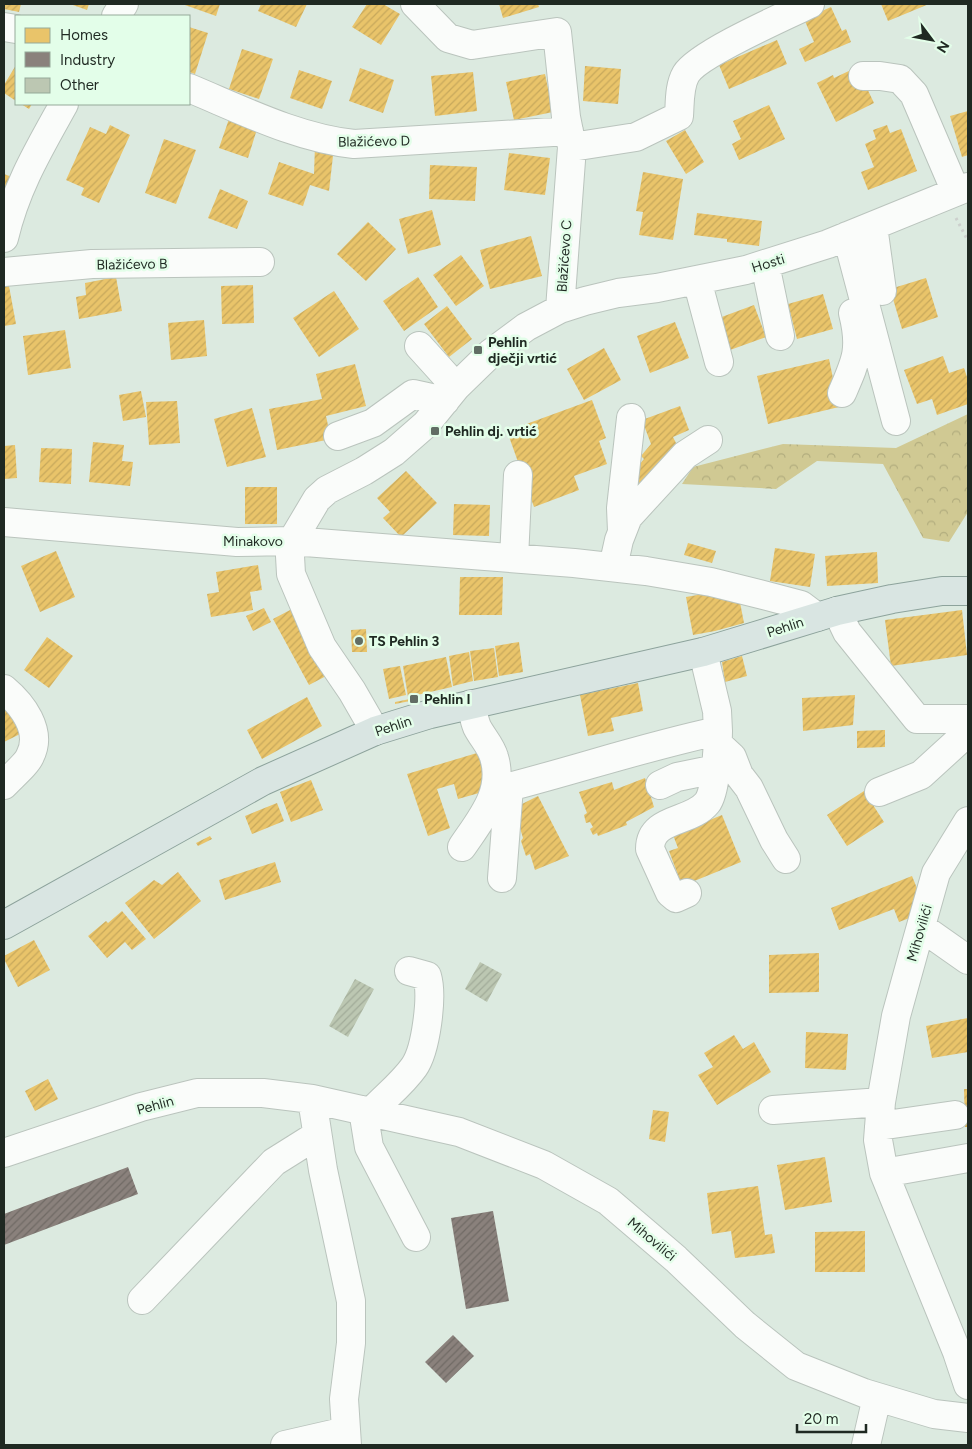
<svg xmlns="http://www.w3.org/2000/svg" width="972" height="1449" font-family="Figtree,sans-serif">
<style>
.forest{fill:url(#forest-crowns)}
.homes{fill:url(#homes-hatch)}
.industry{fill:url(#industry-hatch)}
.building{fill:url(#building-hatch)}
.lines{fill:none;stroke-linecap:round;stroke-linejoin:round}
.minor-casing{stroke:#bac4bd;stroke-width:30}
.major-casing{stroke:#8da39c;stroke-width:30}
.path{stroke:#ccd0cd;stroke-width:3;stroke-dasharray:2.5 4;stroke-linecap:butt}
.minor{stroke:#fafcfa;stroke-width:28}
.major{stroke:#d9e5e2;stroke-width:28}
.poi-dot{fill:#616d64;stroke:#e3fee9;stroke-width:2}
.labels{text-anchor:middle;stroke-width:5;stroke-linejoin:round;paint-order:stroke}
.street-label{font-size:14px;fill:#1f2922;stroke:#e3fee9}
.poi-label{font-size:14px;font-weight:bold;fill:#1f2922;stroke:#e3fee9;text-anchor:start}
</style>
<defs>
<pattern id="forest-crowns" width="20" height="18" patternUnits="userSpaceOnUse" patternTransform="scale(1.25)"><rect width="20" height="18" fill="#d0c993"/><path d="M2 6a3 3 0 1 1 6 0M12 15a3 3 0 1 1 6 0" fill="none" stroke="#b2ad7e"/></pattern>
<pattern id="homes-hatch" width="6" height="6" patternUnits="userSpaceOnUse" patternTransform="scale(1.25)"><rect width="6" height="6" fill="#e9c46a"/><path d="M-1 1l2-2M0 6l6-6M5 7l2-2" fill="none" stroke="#c7a85c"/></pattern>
<pattern id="industry-hatch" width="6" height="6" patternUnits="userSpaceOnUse" patternTransform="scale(1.25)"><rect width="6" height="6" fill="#8a817c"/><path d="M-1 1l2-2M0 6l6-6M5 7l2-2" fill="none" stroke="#706a65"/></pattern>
<pattern id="building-hatch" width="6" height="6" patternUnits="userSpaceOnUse" patternTransform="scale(1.25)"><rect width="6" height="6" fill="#bcc7b2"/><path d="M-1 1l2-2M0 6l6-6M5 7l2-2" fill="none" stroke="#a1ab99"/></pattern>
</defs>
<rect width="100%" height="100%" fill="#dceae0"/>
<path class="forest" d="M968 414V512L949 542 923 538 883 464 817 461 776 489 682 484 693 467 783 444 896 448Z"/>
<path class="homes" d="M4 4H21L19 12 4 9Z
M70 4H89L87 10Z
M182 4H220L216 16Z
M261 4H307L296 27 258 11Z
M367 4H383L400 14 381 45 352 27Z
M499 4H538L539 7 503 18Z
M881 4H929L888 21Z
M831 7 842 31 846 29 851 42 805 62 799 49 814 42 804 19Z
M189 27 208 33 195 74 189 72Z
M777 40 787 64 729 89 719 65Z
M242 49 273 59 259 99 229 89Z
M16 65V101L4 93V85Z
M585 66 621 69 618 104 583 101Z
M360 68 394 80 383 113 349 101Z
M299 70 332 81 322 109 290 98Z
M851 70 864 82 874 103 836 122 817 83 833 75 834 78Z
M473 72 477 111 435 116 431 76Z
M545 74 553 112 514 120 506 82Z
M21 104H32L29 109Z
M769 105 785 139 739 160 732 144 741 139 733 121Z
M968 111V155L962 157 950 116Z
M229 119 257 129 248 158 219 148Z
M110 125 130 135 99 203 81 195 84 188 66 180 90 127 106 134Z
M887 125 890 133 901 129 917 171 868 190 861 172 874 167 865 144 876 139 873 130Z
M685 130 704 162 686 174 666 141Z
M164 139 196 150 176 204 145 193Z
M315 145 334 147 329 191 310 185 303 206 268 194 279 162 314 174Z
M509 153 550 158 545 195 504 190Z
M430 165 477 167 475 201 429 199Z
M643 172 683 179 673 240 639 235 643 212 636 211Z
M4 174 12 177 4 199Z
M220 189 248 201 237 229 208 218Z
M432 210 441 245 408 254 399 219Z
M697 213 762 221 759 246 727 242V239L694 235Z
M368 222 396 249 366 281 337 254Z
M531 236 542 276 490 289 480 250Z
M461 255 484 286 456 306 433 275Z
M116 277 122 311 79 319 76 297 86 295 85 283Z
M418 277 438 307 404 331 383 301Z
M926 278 938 317 902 329 890 289Z
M253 285 254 323 222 324 221 286Z
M9 286 16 324 4 326V287Z
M334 291 359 329 319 357 293 318Z
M823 294 833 329 797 339 788 304Z
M754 305 766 337 730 350 719 318Z
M447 306 472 339 449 357 424 324Z
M204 320 207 356 171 360 168 323Z
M675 322 689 358 650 373 637 336Z
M65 330 71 368 28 375 23 336Z
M604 348 621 380 584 400 567 369Z
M943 356 949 373 964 368 968 380V404L937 415 932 399 917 404 904 370Z
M829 359 839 407 768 424 757 376Z
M355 364 366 406 326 416 331 439 277 450 269 409 322 399 316 374Z
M141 391 146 417 123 421 119 395Z
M592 400 606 438 599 441 607 464 574 476 579 490 534 507 507 431Z
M177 401 180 443 149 445 146 402Z
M680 406 689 430 673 437 678 447 645 488 629 477 644 459 641 456 651 444 642 420Z
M252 408 266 457 227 467 214 419Z
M93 442 124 445 122 461 133 462 130 486 89 482Z
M15 445 17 478 4 479V446Z
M41 448 72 449 71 484 39 482Z
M406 471 437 503 401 537 383 518 390 512 377 498Z
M245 487H277V524H245Z
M454 504 490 505 489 536 453 535Z
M688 543 716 551 712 563 684 555Z
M775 548 815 554 810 587 770 581Z
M56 551 75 597 40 612 21 566Z
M877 552 878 583 827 586 825 556Z
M258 565 262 590 250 592 253 610 211 617 207 594 219 592 216 572Z
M460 577H503L502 615H459Z
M738 592 744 623 715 631 693 635 686 597 709 593V597Z
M264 608 271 622 253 631 246 616Z
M292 609 328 675 309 685 273 619Z
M962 610 967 655 891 666 885 620Z
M366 629 367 652H352L351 630Z
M47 637 73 656 49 688 24 670Z
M519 642 523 672 499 676 495 646Z
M494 648 498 677 474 681 470 651Z
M469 652 473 681 453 686 449 656Z
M742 656 747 676 725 682 722 662Z
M446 657 452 687 408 697 403 666Z
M400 666 406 695 389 699 383 669Z
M638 683 643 711 611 718 614 731 588 736 580 695Z
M4 694 22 733 4 742Z
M855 695 853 725 803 731 802 698Z
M307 697 322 726 262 759 247 730Z
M410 699V701L395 704V702Z
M885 730V747L857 748V731Z
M487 750 486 791 458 799 454 784 437 789 450 828 428 836 407 774Z
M645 778 654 807 626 822 627 825 598 836 597 833 593 835 590 829 593 827 590 822 586 823 584 815 587 813 579 792 612 782 614 790Z
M311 780 323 810 291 822 280 792Z
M864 791 884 822 847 846 827 815Z
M538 796 569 856 535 870 530 854 526 856 521 841 523 838 514 808Z
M277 803 284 821 252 834 245 816Z
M722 815 741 862 682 886 669 851 678 848 673 835Z
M210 836 212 839 198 846 196 843Z
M275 862 281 882 225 900 219 880Z
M178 872 201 901 154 939 125 903 154 880 162 885Z
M912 876 921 898 920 914 899 922 894 909 839 930 831 908Z
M122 911 146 939 132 950 125 942 107 958 88 936 106 921 108 923Z
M34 940 50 970 18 987 4 959V956Z
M819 953V992L769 993V955Z
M968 1018V1052L932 1058 926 1026Z
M806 1032 848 1034 846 1070 805 1068Z
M734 1035 743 1049 754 1042 771 1072 717 1105 698 1075 713 1067 704 1053Z
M48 1079 58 1099 35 1111 25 1091Z
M964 1089H968V1127H965Z
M653 1110 669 1112 665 1142 649 1139Z
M825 1157 832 1202 785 1210 777 1165Z
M758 1186 765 1235 772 1234 775 1253 735 1258 731 1231 712 1234 707 1193Z
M865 1231V1272H815V1232Z"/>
<path class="industry" d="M128 1167 138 1194 4 1245V1214Z
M493 1211 509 1301 466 1309 451 1218Z
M453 1335 474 1356 446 1383 425 1362Z"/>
<path class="building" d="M480 962 502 974 487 1002 465 989Z
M355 979 374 989 348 1037 329 1026Z"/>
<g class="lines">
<defs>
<path id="minor" d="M415 4 448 38 472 45 557 32 566 117 572 147 560 309
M116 16 124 4
M4 27 16 29
M863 76H880L900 79 914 94 956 192
M189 88C242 110 297 138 354 144L569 131
M572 147 636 137 679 116C680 102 679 86 686 74 698 54 785 16 810 4
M873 226 882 291
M847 236 896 421
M4 238C16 187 39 149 64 104
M765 264 780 336
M4 272 92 264 260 262
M697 280 719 362
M419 346 456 387
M842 393C856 361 862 349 853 313
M338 436 373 423 413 394 445 401
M4 522 237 542 292 541 574 563 646 571 711 582 767 596 801 605 817 617
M622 531 621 508 631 418
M514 558 518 475
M613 567 619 540 628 517 685 455 708 440
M837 611 847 632 917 719H968
M4 689C22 704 43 731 30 756 27 764 10 778 4 785
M375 731 352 691 322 647 291 574 290 556 292 541 317 499 327 490 364 471 394 452 426 424 456 387 491 353 526 327 560 309 585 301 618 293 657 288 746 270 828 244 968 187
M718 744 732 757 739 775 749 788 774 840 786 859
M660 785 677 777 716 769
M879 792 921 775 968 732
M968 821 936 873 914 951 896 1016 881 1102 878 1140 884 1173 957 1352 968 1385
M462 847C480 820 505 792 494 757 491 746 482 737 477 727 474 720 473 712 471 704
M502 878 509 787C579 769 647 746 718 731L717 711 703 652
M687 893 676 898 670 893 650 849C650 817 691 823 707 803 716 792 718 746 718 731
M921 927 968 960
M312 1099 323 1170 351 1301V1343L344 1399 347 1445
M363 1110 369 1147 416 1237
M773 1110 881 1102
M371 1112C385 1097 402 1084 414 1067 426 1050 433 996 427 976L409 971
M879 1126 955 1115
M4 1153 141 1107 197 1093H263L312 1099 459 1132 544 1165 608 1201 676 1259 745 1325 796 1366 864 1393 934 1414 968 1418
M884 1173 968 1158
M142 1300 274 1162 317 1135
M285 1445 346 1431
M866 1445 877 1397"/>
<path id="major" d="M4 925 263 781 375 731 430 714 703 652 837 611 892 599 942 591H968"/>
</defs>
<use href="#minor" class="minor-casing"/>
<use href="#major" class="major-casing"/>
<path class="path" d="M956 218 968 241"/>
<use href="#minor" class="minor"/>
<use href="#major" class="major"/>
</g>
<g class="poi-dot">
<rect x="473" y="345" width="10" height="10" rx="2.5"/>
<rect x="430" y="426" width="10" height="10" rx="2.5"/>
<circle cx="359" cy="641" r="5"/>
<rect x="409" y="694" width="10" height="10" rx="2.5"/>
</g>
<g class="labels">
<g class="street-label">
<text transform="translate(374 141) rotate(-1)" y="5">Blažićevo D</text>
<text transform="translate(564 256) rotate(-86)" y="5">Blažićevo C</text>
<text transform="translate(768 263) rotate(-17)" y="5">Hosti</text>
<text transform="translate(132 264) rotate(-1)" y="5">Blažićevo B</text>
<text x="253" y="546">Minakovo</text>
<text transform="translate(785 627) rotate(-18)" y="5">Pehlin</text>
<text transform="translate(393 726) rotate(-18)" y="5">Pehlin</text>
<text transform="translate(919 933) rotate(-74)" y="5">Mihovilići</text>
<text transform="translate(155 1105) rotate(-15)" y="5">Pehlin</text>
<text transform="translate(652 1239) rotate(40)" y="5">Mihovilići</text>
</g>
<g class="poi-label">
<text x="488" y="347">Pehlin<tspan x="488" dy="16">dječji vrtić</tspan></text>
<text x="445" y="436">Pehlin dj. vrtić</text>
<text x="369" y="646">TS Pehlin 3</text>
<text x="424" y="704">Pehlin I</text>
</g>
</g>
<rect width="972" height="1449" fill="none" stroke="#1f2922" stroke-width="10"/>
<rect x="15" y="15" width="175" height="90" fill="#e3fee9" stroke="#95a999"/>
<rect x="25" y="28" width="25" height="15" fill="#e9c46a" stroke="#95a999"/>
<text x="60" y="40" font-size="15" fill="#1f2922">Homes</text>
<rect x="25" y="52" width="25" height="15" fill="#8a817c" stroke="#95a999"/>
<text x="60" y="65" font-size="15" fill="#1f2922">Industry</text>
<rect x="25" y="78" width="25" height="15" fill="#bcc7b2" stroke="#95a999"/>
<text x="60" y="90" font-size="15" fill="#1f2922">Other</text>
<g transform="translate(932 40) rotate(122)" stroke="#e3fee9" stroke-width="4" paint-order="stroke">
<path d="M0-4L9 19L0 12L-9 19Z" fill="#1f2922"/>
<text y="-8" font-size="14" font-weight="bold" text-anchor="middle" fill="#1f2922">N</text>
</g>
<path d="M797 1424v8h69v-8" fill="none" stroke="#1f2922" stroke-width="2.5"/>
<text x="804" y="1424" font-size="15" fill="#1f2922" stroke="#e3fee9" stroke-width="4" paint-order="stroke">20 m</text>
</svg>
